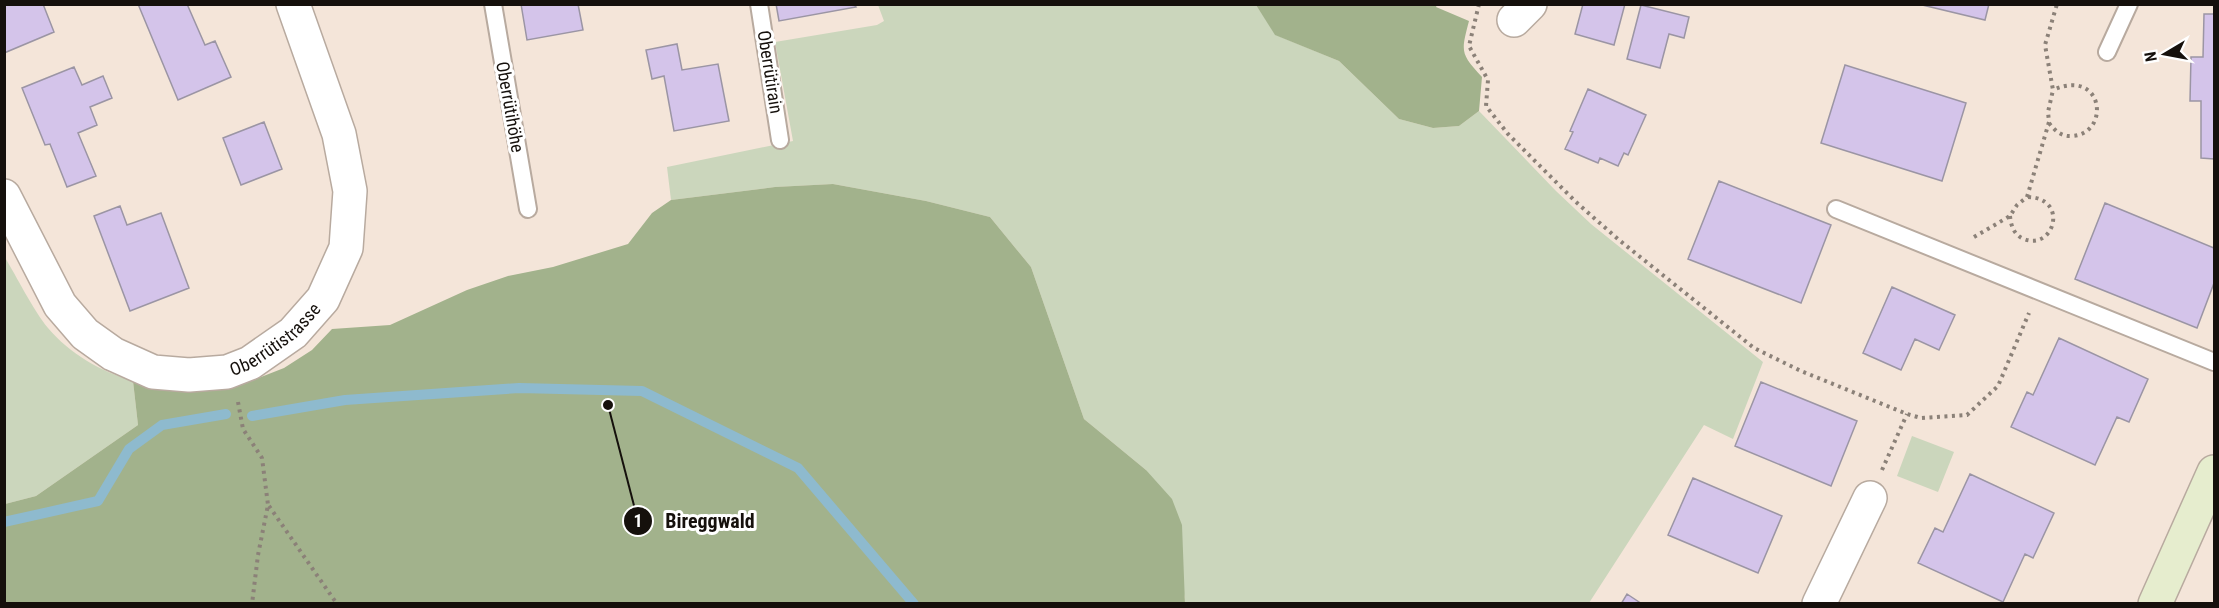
<svg xmlns="http://www.w3.org/2000/svg" width="2219" height="608" font-family="'Roboto Condensed',sans-serif">
<style>
.green{fill:#cbd6bc}
.forest{fill:#a2b28c}
.lines{fill:none;stroke-linecap:round;stroke-linejoin:round}
.stream{stroke:#8ebace;stroke-width:10}
.building{fill:#d4c4ea;stroke:#9b95a4;stroke-width:1.5}
.lane-casing{stroke:#b8aa9f;stroke-width:20}
.street-casing{stroke:#b8aa9f;stroke-width:36}
.secondary-casing{stroke:#b8aa9f;stroke-width:36}
.path{stroke:#8b8178;stroke-width:4;stroke-dasharray:3 4.5;stroke-linecap:butt}
.lane{stroke:#fff;stroke-width:16}
.street{stroke:#fff;stroke-width:33}
.secondary{stroke:#e6edce;stroke-width:33}
.labels{text-anchor:middle;stroke-width:6;stroke-linejoin:round;paint-order:stroke}
.street-label{font-size:18px;fill:#15100c;stroke:#fff}
.leader{fill:none;stroke:#15100c;stroke-width:2}
.callout-dot{fill:#15100c;stroke:#fff;stroke-width:2}
.mark-label{font-size:18px;text-anchor:middle;font-weight:bold;fill:#fff}
.callout-label{font-size:20px;text-anchor:middle;font-weight:bold;fill:#15100c;stroke:#fff;stroke-width:6;stroke-linejoin:round;paint-order:stroke}
</style>
<rect width="100%" height="100%" fill="#f4e5d9"/>
<path class="green" d="M878 5H1256L1276 35 1339 61 1399 119 1433 128 1459 126 1479 111 1556 191 1591 224 1763 362 1733 439 1704 425 1589 603H1185V597L1146 470 1084 419 1031 267 990 217 926 201 833 184 775 187 671 200 667 167 793 141 775 42 877 25 884 21Z
M4 256C17 277 33 310 48 328 70 354 100 371 133 381L138 425 36 496 5 504Z
M1912 436 1954 452 1938 492 1897 476Z"/>
<path class="forest" d="M1256 5H1437L1436 7 1469 21C1461 52 1460 53 1482 77L1479 111 1459 126 1433 128 1399 119 1339 61 1275 35Z
M833 184 926 201 990 217 1031 267 1084 419 1146 470 1172 499 1182 525 1185 604H5V504L36 496 138 425 133 381 178 391 251 381 284 368 312 350 332 329 390 325 467 290 508 276 553 267 628 244 652 213 671 200 775 187Z"/>
<g class="lines">
<path class="stream" d="M252 416 345 400 519 388 642 391 798 468 914 604
M4 522 98 501 129 449 162 425 226 414"/>
</g>
<path class="building" d="M4 4H43L54 32 4 53Z
M138 4H187L205 45 215 41 231 77 178 100Z
M521 4H578L583 30 527 40Z
M776 4H854L856 7 779 21Z
M1583 4H1625L1614 45 1575 34Z
M1918 4H1989L1985 20Z
M1641 5 1689 17 1684 38 1669 34 1660 68 1627 59Z
M2204 14H2214V159L2201 158V101H2190L2191 57H2203Z
M677 44 682 70 718 64 729 121 674 131 664 76 652 79 646 50Z
M1845 65 1966 103 1942 181 1821 143Z
M74 67 82 85 103 76 112 98 90 107 97 125 78 133 96 176 67 187 50 144 45 145 22 88Z
M1588 89 1646 115 1628 155 1624 153 1618 166 1600 158 1598 163 1565 149 1573 132 1570 131Z
M264 122 282 169 241 185 223 138Z
M1719 181 1831 225 1801 303 1688 259Z
M2105 203 2214 248V283L2197 328 2075 279Z
M120 206 127 225 161 213 189 288 130 311 94 216Z
M1892 287 1955 315 1939 350 1915 339 1901 370 1863 353Z
M2059 338 2148 379 2129 422 2117 417 2095 465 2011 427 2027 392 2033 395Z
M1761 382 1857 421 1831 486 1735 446Z
M1970 474 2054 513 2033 558 2025 554 2003 602 1918 563 1935 528 1943 532Z
M1693 478 1782 516 1758 573 1668 535Z
M1627 594 1642 604H1621Z"/>
<g class="lines">
<defs>
<path id="lane" d="M493 4 528 209
M759 4 780 140
M2107 52 2129 4
M1836 209 2214 362"/>
<g id="street">
<path d="M1514 20 1530 4"/>
<path id="s1" d="M4 196 60 305 85 334 113 354 153 372 189 375 227 372 250 363 293 333 323 299 346 248 350 191 339 134 293 4"/>
<path d="M1819 604 1870 498"/>
</g>
<path id="secondary" d="M2155 604 2214 472"/>
</defs>
<use href="#lane" class="lane-casing"/>
<use href="#street" class="street-casing"/>
<use href="#secondary" class="secondary-casing"/>
<path class="path" d="M1479 4 1469 46 1488 80 1486 106 1508 134 1576 202 1619 240 1754 348 1801 371 1907 414 1921 418 1967 415 1998 386 2029 313
M2049 123C2055 131 2062 137 2072 136 2111 134 2104 67 2053 90
M2010 216C2011 226 2014 235 2024 239 2055 251 2069 197 2027 197
M1974 237 2010 216 2017 205 2027 197 2049 122 2048 112 2053 90 2045 45 2057 4
M238 402 243 429 262 458 268 505 258 555 252 604
M1882 470 1907 414
M269 506 337 604"/>
<use href="#lane" class="lane"/>
<use href="#street" class="street"/>
<use href="#secondary" class="secondary"/>
</g>
<g class="labels">
<g class="street-label">
<text transform="translate(770 72) rotate(81)" y="6">Oberrütirain</text>
<text transform="translate(510 107) rotate(80)" y="6">Oberrütihöhe</text>
<text dy="6" stroke="none"><textPath href="#s1" startOffset="372">Oberrütistrasse</textPath></text>
</g>
</g>
<path class="leader" d="M608 405L638 521"/>
<g class="callout-dot">
<circle cx="608" cy="405" r="6"/>
<circle cx="638" cy="521" r="15"/>
</g>
<g class="mark-label">
<text x="638" y="527">1</text>
</g>
<g class="callout-label">
<text x="710" y="528">Bireggwald</text>
</g>
<rect width="2219" height="608" fill="none" stroke="#15100c" stroke-width="12"/>
<g transform="translate(2165 54) rotate(260)" stroke="#ffffff" stroke-width="4.5" paint-order="stroke">
<path d="M0-4.5L10 22L0 15L-10 22Z" fill="#15100c"/>
<text y="-9" font-size="16" font-weight="bold" text-anchor="middle" fill="#15100c">N</text>
</g>
</svg>
